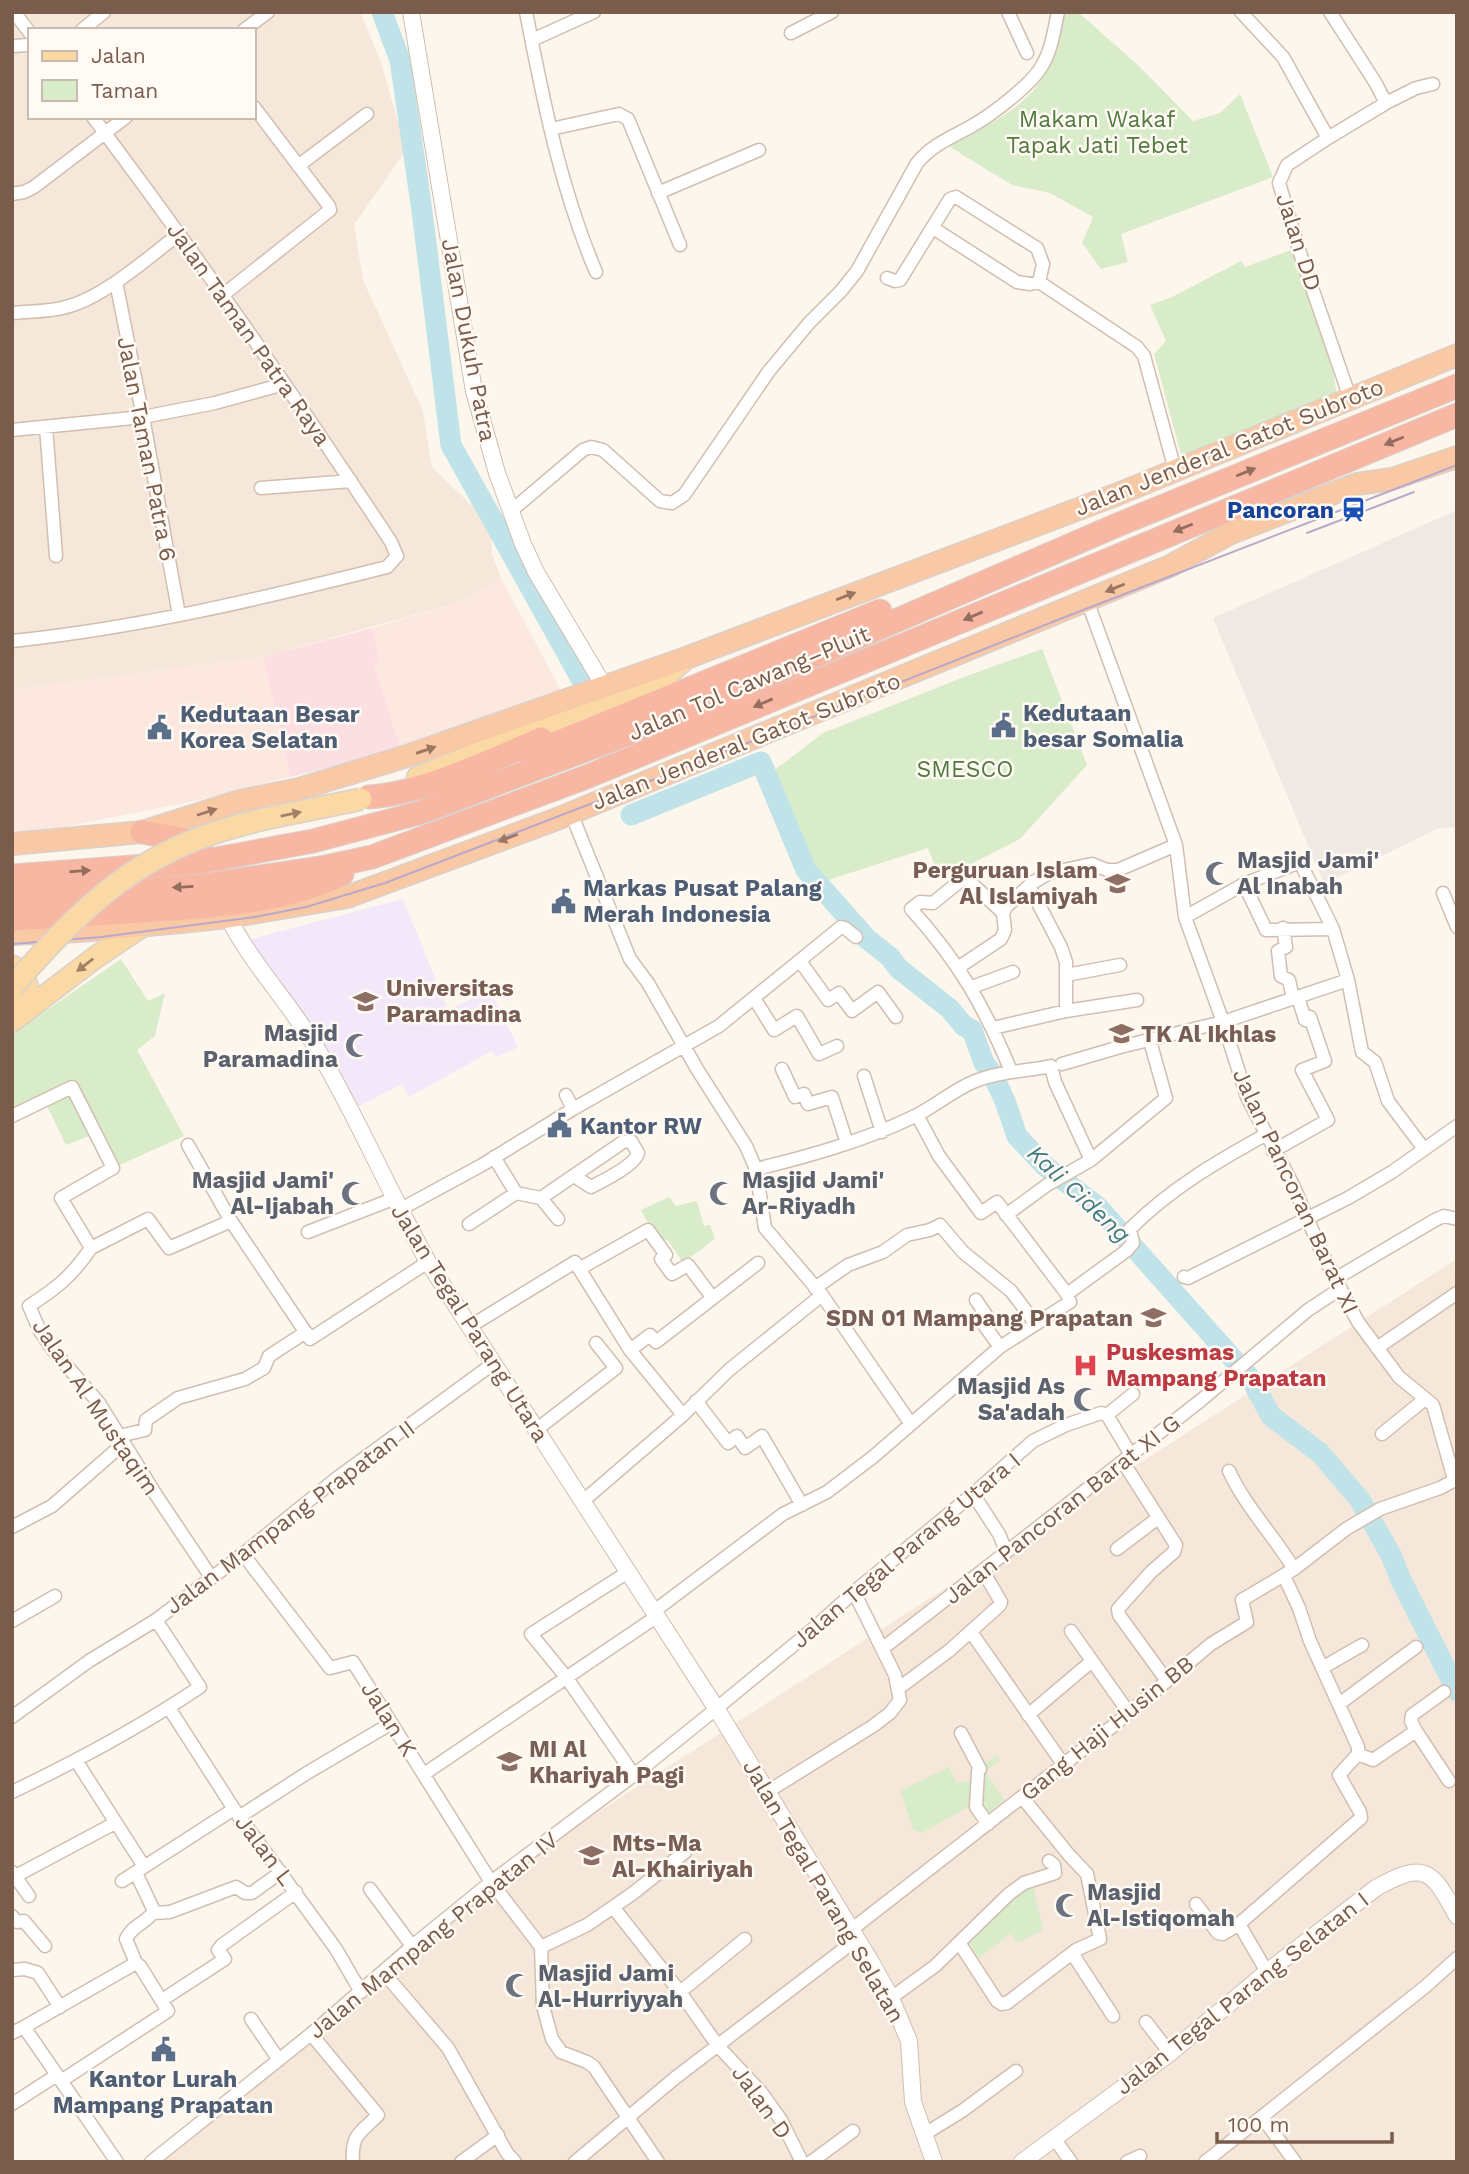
<svg xmlns="http://www.w3.org/2000/svg" width="1469" height="2174" font-family="'Work Sans',sans-serif">
<style>
.residential{fill:#f5e8da;fill-rule:evenodd}
.commercial{fill:#fde8e0}
.industrial{fill:#efe9e4}
.education{fill:#f3e8fa}
.medical{fill:#fbdfe3}
.green{fill:#d8ecc9}
.lines{fill:none;stroke-linecap:round;stroke-linejoin:round}
.river{stroke:#bfe3e8;stroke-width:21}
.minor-casing{stroke:#d1beb0;stroke-width:15}
.tertiary-casing{stroke:#d1beb0;stroke-width:18}
.primary-casing{stroke:#dad1cd;stroke-width:24}
.trunk-casing{stroke:#dad1cd;stroke-width:24}
.motorway-casing{stroke:#dad1cd;stroke-width:25}
.minor{stroke:#fff;stroke-width:12}
.tertiary{stroke:#fff;stroke-width:16}
.primary{stroke:#fbd9a5;stroke-width:21}
.trunk{stroke:#f9c8a4;stroke-width:21}
.motorway{stroke:#f7b7a3;stroke-width:23}
.tram{stroke:#b9a8c9;stroke-width:2}
.primary-bridge-casing{stroke:#dad1cd;stroke-width:24;stroke-linecap:butt}
.primary-bridge{stroke:#fbd9a5;stroke-width:21}
.oneway{fill:#936e5e}
.oneway2{fill:#9a7763}
.oneway3{fill:#a18267}
.labels{text-anchor:middle;stroke-width:5;stroke-linejoin:round;paint-order:stroke}
.park-label{font-size:23px;fill:#537a41;stroke:#fffaf3}
.street-label{font-size:23px;fill:#7a5c4d;stroke:#fffaf3}
.transit-label{font-size:23px;font-weight:bold;fill:#164399;stroke:#fffaf3;text-anchor:end}
.service-label{font-size:23px;font-weight:bold;fill:#4e5e75;stroke:#fffaf3;text-anchor:start}
.worship-label{font-size:23px;font-weight:bold;fill:#5b616d;stroke:#fffaf3;text-anchor:start}
.education-label{font-size:23px;font-weight:bold;fill:#785e54;stroke:#fffaf3;text-anchor:start}
.health-label{font-size:23px;font-weight:bold;fill:#be3a42;stroke:#fffaf3;text-anchor:start}
.water-label{font-size:24px;font-style:italic;fill:#437c86;stroke:#fffaf3}
</style>
<rect width="100%" height="100%" fill="#fdf6ec"/>
<path class="residential" d="M12 12H360L381 62 406 150 354 225 363 280 423 411 432 467 474 508 491 531 492 554 501 578 464 601 263 657 12 690ZM30 30H254V117H30Z
M1457 1259V2162H153L475 1891Z"/>
<path class="commercial" d="M501 578 564 696 535 699 401 750 374 663 380 662 372 628 464 601Z
M263 657 290 777 209 798 24 835H12V690Z"/>
<path class="industrial" d="M1457 510V827L1439 828 1324 884 1213 618Z"/>
<path class="education" d="M403 899 448 1010 490 990 518 1047 497 1057 492 1051 409 1097 402 1084 349 1111 247 940Z"/>
<path class="medical" d="M372 628 380 662 374 663 401 750 290 777 263 657Z"/>
<path class="green" d="M1064 12H1078L1139 66 1193 121 1220 113 1240 94 1273 177 1121 234 1128 262 1101 269 1082 243 1093 217 1050 193 1012 185 945 144C979 130 1021 112 1041 80 1053 59 1058 35 1064 12Z
M1296 248 1332 364 1337 396 1183 462 1154 354 1166 341 1150 305 1172 297 1241 261 1245 267Z
M1042 649 1087 765 1020 839 940 880 928 848 822 882 793 826 772 772 823 733 964 677Z
M121 959 148 1001 165 993 155 1036 137 1050 184 1136 113 1168 92 1135 66 1145 45 1102 12 1116V1034Z
M669 1197 676 1206 697 1201 704 1226 710 1225 715 1239 683 1263 667 1239 658 1242 641 1210Z
M996 1755 1000 1760 985 1772 1005 1800 985 1816 977 1805 981 1767Z
M949 1767 957 1783 974 1779 972 1805 922 1833 913 1829 900 1791Z
M1032 1880 1043 1930 1018 1943 1010 1934 979 1958 968 1941Z"/>
<g class="lines">
<path class="river" d="M382 12 400 60 422 211 451 445 584 684
M631 815 761 762 806 870 867 939 890 957 898 968 950 1009 964 1026 972 1030 984 1063 992 1073 1005 1101 1017 1136 1045 1166 1098 1207 1251 1379 1271 1416 1320 1453 1360 1500 1391 1555 1401 1580 1457 1691"/>
<defs>
<path id="minor" d="M14 12 30 33
M526 12C543 100 561 190 596 272
M1008 12 1027 53
M1241 12 1283 57 1328 138
M1330 12 1375 82 1386 103
M82 30 104 12
M244 30 268 12
M791 33 832 12
M532 40 594 12
M12 46 30 45
M551 129 619 114 628 119 680 245
M298 166 367 114
M658 193 759 150
M12 194 24 192 34 187 126 117
M933 228 1017 282 1030 284 1039 282 1137 347 1144 356 1175 470
M887 278 895 281 900 280 950 199 956 197 1037 248 1043 264 1039 282
M116 282 143 417 179 615
M223 295 330 210 329 206 254 107
M12 313C30 311 49 312 66 307 103 298 149 257 179 234
M1350 398 1300 253 1279 183 1287 165 1328 138 1386 103 1416 88 1433 84
M46 427 56 556
M12 430 143 417 215 403 284 384
M261 488 351 481
M511 511 583 450 591 447 603 450 660 501 672 503 684 495 769 371 809 323 841 291 857 271 917 163C932 145 950 138 970 127 990 116 1033 84 1043 64 1052 48 1054 30 1058 12
M1087 600 1176 845 1185 917 1223 1022 1247 1097 1293 1185 1323 1255 1358 1322 1399 1377 1433 1405 1454 1479
M12 641C139 628 264 598 387 567L397 556 391 542C296 397 197 256 93 117
M571 813 630 959 648 983 697 1069 746 1146 756 1169 765 1228 822 1295 911 1424
M1244 884 1266 930 1333 929
M1029 886 1061 947 1066 962V1011
M1443 893 1457 927
M1003 913 965 877 933 903 920 902 911 909C959 962 984 1006 1011 1071
M1185 917 1244 884 1300 862 1333 929 1348 980 1362 1052 1375 1062 1388 1101 1424 1149
M1283 928 1286 947 1278 951 1281 976 1289 980 1293 999
M800 961 828 1000 839 993 852 1011 878 992 896 1017
M959 967 1001 939 1005 930 1003 913 1006 907 1032 883 1049 873 1092 864 1107 870H1118L1176 845
M1066 975 1120 965
M972 987 1013 972
M754 998 774 1030 797 1016 819 1054 837 1046
M993 1028 1066 1011 1137 1000
M1062 1064 1120 1047 1223 1022 1348 980
M782 1069 795 1097 804 1094 808 1104 832 1097 847 1143
M864 1076 882 1132
M566 1095 573 1109
M917 1115 939 1156 981 1213 997 1202 1067 1294
M12 1116 72 1087 113 1168 61 1198 91 1248C71 1277 58 1287 29 1306L40 1331 53 1350 99 1403 156 1495 211 1577
M188 1145 231 1221 310 1339 428 1262
M1273 1151 1328 1120 1302 1070 1325 1061 1310 1017 1305 1020 1298 997
M494 1157 516 1193 541 1198 558 1219
M756 1169C810 1156 863 1141 913 1117 934 1107 952 1091 973 1082 998 1071 1024 1072 1051 1066L1055 1082 1091 1160
M541 1198 623 1142 631 1141 638 1153C635 1165 603 1181 591 1187L574 1176
M399 1210 482 1165 573 1109 719 1026 841 927 845 928 856 937
M1006 1215 1047 1185 1091 1160 1166 1098 1150 1041
M469 1224 516 1193
M308 1232 393 1199
M91 1248 148 1219 169 1248 231 1221
M579 1269 648 1230 666 1255 661 1259 672 1274 688 1265 712 1297
M1184 1277 1188 1278 1348 1198 1392 1172 1457 1126
M1335 1279 1435 1220 1444 1216 1457 1219
M815 1288 848 1265 883 1252 907 1235 930 1230 940 1225 963 1252 1011 1291 1035 1323
M976 1300 990 1321 984 1325 1000 1347
M469 1327 575 1262 630 1350 683 1415
M1377 1348 1457 1293
M630 1350 650 1335 656 1342 758 1263
M696 1401 728 1443 737 1436 745 1448 762 1436 802 1505
M1107 1415 1131 1455
M1107 1415 1133 1394
M536 1430 616 1368 596 1343
M1382 1434 1425 1399
M119 1436 145 1430 146 1420 178 1398 245 1379 264 1368 269 1356 306 1332
M1123 1462 1176 1545 1174 1552 1151 1572 1118 1609 1119 1615 1167 1681
M1229 1471C1245 1506 1274 1536 1294 1569
M973 1494 999 1534 1006 1551
M583 1501 683 1415 729 1370 822 1295
M12 1527 52 1506 123 1444
M1117 1549 1158 1518
M243 1554 330 1668 353 1662 491 1882 541 1947 543 2006 552 2039 561 2052 587 2062 594 2067 658 2162
M628 1572 531 1634 566 1677 634 1775
M653 1612 783 1514 827 1492 873 1457 1000 1347 1070 1302 1067 1294 1126 1251 1133 1243 1130 1229C1170 1189 1216 1162 1265 1135
M12 1621 55 1596
M1071 1631 1129 1713
M971 1632 1063 1764
M882 1649 1200 1401 1308 1310 1340 1289
M1322 1668 1362 1645
M899 1688 950 1650 1000 1605 1001 1602 983 1571
M1339 1704 1416 1647
M169 1708 234 1809 336 1949 361 1992
M1028 1715 1092 1661
M12 1717 89 1661 156 1620 243 1554 337 1478 494 1363
M1416 1731 1449 1781
M961 1733 980 1769 978 1771 976 1807 988 1824
M1358 1754 1373 1760 1416 1731 1411 1721 1412 1715 1444 1692
M77 1762 143 1865
M424 1774 656 1617
M12 1792C77 1761 140 1727 200 1687L156 1620
M767 1792 873 1726 890 1713 900 1700 895 1675 854 1592
M239 1817 307 1773 390 1724
M12 1872 29 1896
M12 1878 115 1823
M122 1881 234 1809
M370 1889 412 1946
M1196 1904 1218 1933 1223 1934 1239 1924 1361 1818 1360 1812 1339 1775 1358 1754V1747L1310 1641 1299 1608 1284 1576
M613 1907 680 1992 718 2046 761 2092 781 2120 802 2162
M153 1913 170 1912 236 1887 245 1893H252L281 1872
M12 1916 17 1922 24 1921 45 1946
M1239 1924 1267 1972
M851 1930 1113 1726 1211 1644 1247 1622 1242 1600 1294 1569 1346 1529 1380 1509 1440 1488 1457 1479
M960 1944 997 2001 1002 2004 1007 2003 1076 1950 1100 1939 1087 1874 1069 1855 1022 1797
M541 1947 587 1925 632 1894 685 1852
M1072 1953 1113 2016
M12 1970 25 1969 38 1973 60 2007
M384 1973 448 2048 507 2153 515 2162
M680 1992 745 1939
M891 1998 935 1966 1009 1894 1024 1883 1055 1873 1054 1865 1049 1861
M162 2000 225 1959 218 1950 222 1945 296 1892
M251 2019 279 2060
M1146 2022 1170 2053
M24 2027 136 1963
M12 2033 24 2027 117 2162
M311 2034 378 2115C361 2133 351 2133 353 2162
M61 2081 168 2011 140 1966 136 1963 126 1939C132 1925 147 1923 154 1911L136 1873
M12 2104 57 2075
M1262 2117 1295 2162
M923 2135 962 2111 1016 2071
M1054 2138 1071 2162
M151 2162 311 2034 416 1943 491 1882 634 1775 706 1717 813 1629 854 1592 973 1494 1033 1441 1066 1425 1101 1413 1107 1415
M461 2162 498 2135
M575 2162 675 2078 857 1939
M811 2162 853 2131
M1127 2162 1140 2156
M1205 2162 1426 1986 1457 1958"/>
<path id="tertiary" d="M411 12 474 391 497 473 523 544 536 572 604 686
M228 917C252 965 290 1003 317 1049 358 1118 389 1192 428 1262L716 1708 871 1962 891 1998 909 2041 913 2102 934 2162
M1022 2162 1170 2053 1267 1972 1376 1888C1425 1860 1432 1870 1457 1916"/>
<path id="primary" d="M418 777 654 683 668 674 685 659
M12 966 21 972 27 986 12 1010
M12 1021 96 957 142 926"/>
<path id="trunk" d="M12 844 142 832 240 801 299 789 404 757 686 658 1118 494 1457 355
M12 934 80 931 181 922 228 917 347 897 557 819 1170 566 1231 533 1293 509 1357 484 1392 479 1457 457"/>
<path id="motorway" d="M530 754 880 611
M369 797C421 794 493 760 541 739
M142 832 201 843
M12 876 200 862 313 841 419 813 680 714 1115 526 1457 386
M12 898 199 886 326 867 372 857 589 776 1457 415
M12 919C55 916 98 914 141 911 208 907 281 903 342 874"/>
</defs>
<use href="#minor" class="minor-casing"/>
<use href="#tertiary" class="tertiary-casing"/>
<use href="#primary" class="primary-casing"/>
<use href="#trunk" class="trunk-casing"/>
<use href="#motorway" class="motorway-casing"/>
<use href="#minor" class="minor"/>
<use href="#tertiary" class="tertiary"/>
<use href="#primary" class="primary"/>
<use href="#trunk" class="trunk"/>
<use href="#motorway" class="motorway"/>
<path class="tram" d="M1307 533 1414 492
M12 944 101 937 255 917 306 907 385 883 702 761 1060 619 1457 465"/>
<defs>
<path id="primary-bridge" d="M12 987C72 919 125 862 214 833 262 817 312 810 361 799"/>
</defs>
<use href="#primary-bridge" class="primary-bridge-casing"/>
<use href="#primary-bridge" class="primary-bridge"/>
</g>
<defs><path id="oneway-solid" d="M-6-.8H1V-3.2L6.5 0L1 3.2V.8H-6Z" transform="scale(1.75)"/></defs>
<g class="oneway">
<use href="#oneway-solid" transform="translate(1394 441) rotate(158)"/>
<use href="#oneway-solid" transform="translate(1246 472) rotate(-22)"/>
<use href="#oneway-solid" transform="translate(1183 528) rotate(158)"/>
<use href="#oneway-solid" transform="translate(973 616) rotate(157)"/>
<use href="#oneway-solid" transform="translate(763 703) rotate(157)"/>
<use href="#oneway-solid" transform="translate(80 871) rotate(-4)"/>
<use href="#oneway-solid" transform="translate(183 887) rotate(177)"/>
</g>
<g class="oneway2">
<use href="#oneway-solid" transform="translate(1115 588) rotate(158)"/>
<use href="#oneway-solid" transform="translate(846 596) rotate(-21)"/>
<use href="#oneway-solid" transform="translate(426 750) rotate(-19)"/>
<use href="#oneway-solid" transform="translate(207 812) rotate(-18)"/>
<use href="#oneway-solid" transform="translate(508 838) rotate(159)"/>
</g>
<g class="oneway3">
<use href="#oneway-solid" transform="translate(291 814) rotate(-11)"/>
<use href="#oneway-solid" transform="translate(85 965) rotate(142)"/>
</g>
<defs>
<symbol id="station-bare" viewBox="-9 -9 18 18"><path d="M-3-6H3Q5-6 5-4V2Q5 4 3 4L4.5 6H3L1.5 4h-3L-3 6H-4.5L-3 4Q-5 4-5 2V-4Q-5-6-3-6ZM-3.5-4v3h7v-3ZM-3.5 1v1.5H-2V1ZM2 1v1.5H3.5V1Z" fill="#1a4fb4" stroke="#fffaf3" stroke-width="2.5" paint-order="stroke"/></symbol>
<symbol id="civic-bare" viewBox="-9 -9 18 18"><path d="M-.6-6.5H3V-4.5H.6V-3L4-1V1h2V6H-6V1h2V-1L-.6-3ZM-1.2 2.5V6h2.4V2.5Z" fill="#5c6f8a" stroke="#fffaf3" stroke-width="2.5" paint-order="stroke"/></symbol>
<symbol id="mosque-bare" viewBox="-9 -9 18 18"><path d="M3.5-4.9A6 6 0 1 0 3.5 4.9A5 5 0 1 1 3.5-4.9Z" fill="#6b7280" stroke="#fffaf3" stroke-width="2.5" paint-order="stroke"/></symbol>
<symbol id="school-bare" viewBox="-9 -9 18 18"><path d="M0-5L7-2L0 1L-7-2ZM-4 1L0 2.5L4 1V4Q0 6-4 4Z" fill="#8d6e63" stroke="#fffaf3" stroke-width="2.5" paint-order="stroke"/></symbol>
<symbol id="university-bare" viewBox="-9 -9 18 18"><path d="M0-5L7-2L0 1L-7-2ZM-4 1L0 2.5L4 1V4Q0 6-4 4Z" fill="#8d6e63" stroke="#fffaf3" stroke-width="2.5" paint-order="stroke"/></symbol>
<symbol id="hospital-bare" viewBox="-9 -9 18 18"><path d="M-5-5h3v3.5h4V-5h3V5h-3V1.5h-4V5h-3Z" fill="#e0444e" stroke="#fffaf3" stroke-width="2.5" paint-order="stroke"/></symbol>
</defs>
<g fill-rule="evenodd">
<use href="#station-bare" x="1336" y="492" width="35" height="35"/>
<use href="#civic-bare" x="986" y="708" width="35" height="35"/>
<use href="#civic-bare" x="142" y="710" width="35" height="35"/>
<use href="#mosque-bare" x="1200" y="856" width="35" height="35"/>
<use href="#school-bare" x="1100" y="866" width="35" height="35"/>
<use href="#civic-bare" x="546" y="884" width="35" height="35"/>
<use href="#university-bare" x="348" y="984" width="35" height="35"/>
<use href="#school-bare" x="1104" y="1016" width="35" height="35"/>
<use href="#mosque-bare" x="340" y="1028" width="35" height="35"/>
<use href="#civic-bare" x="542" y="1108" width="35" height="35"/>
<use href="#mosque-bare" x="336" y="1176" width="35" height="35"/>
<use href="#mosque-bare" x="704" y="1176" width="35" height="35"/>
<use href="#school-bare" x="1136" y="1300" width="35" height="35"/>
<use href="#hospital-bare" x="1068" y="1348" width="35" height="35"/>
<use href="#mosque-bare" x="1068" y="1382" width="35" height="35"/>
<use href="#school-bare" x="492" y="1744" width="35" height="35"/>
<use href="#school-bare" x="574" y="1838" width="35" height="35"/>
<use href="#mosque-bare" x="1050" y="1888" width="35" height="35"/>
<use href="#mosque-bare" x="500" y="1968" width="35" height="35"/>
<use href="#civic-bare" x="146" y="2032" width="35" height="35"/>
</g>
<g class="labels">
<g class="park-label">
<text x="1097" y="127">Makam Wakaf<tspan x="1097" dy="26">Tapak Jati Tebet</tspan></text>
<text x="965" y="777">SMESCO</text>
</g>
<g class="street-label">
<text transform="translate(1299 242) rotate(72)" y="8">Jalan DD</text>
<text transform="translate(249 334) rotate(55)" y="8">Jalan Taman Patra Raya</text>
<text transform="translate(469 340) rotate(79)" y="8">Jalan Dukuh Patra</text>
<text transform="translate(1229 447) rotate(-22)" y="8">Jalan Jenderal Gatot Subroto</text>
<text transform="translate(147 449) rotate(79)" y="8">Jalan Taman Patra 6</text>
<text transform="translate(749 683) rotate(-23)" y="8">Jalan Tol Cawang–Pluit</text>
<text transform="translate(746 741) rotate(-22)" y="8">Jalan Jenderal Gatot Subroto</text>
<text transform="translate(1296 1191) rotate(65)" y="8">Jalan Pancoran Barat XI</text>
<text transform="translate(470 1323) rotate(58)" y="8">Jalan Tegal Parang Utara</text>
<text transform="translate(96 1407) rotate(56)" y="8">Jalan Al Mustaqim</text>
<text transform="translate(1062 1509) rotate(-38)" y="8">Jalan Pancoran Barat XI G</text>
<text transform="translate(290 1517) rotate(-37)" y="8">Jalan Mampang Prapatan II</text>
<text transform="translate(906 1550) rotate(-40)" y="8">Jalan Tegal Parang Utara I</text>
<text transform="translate(389 1719) rotate(58)" y="8">Jalan K</text>
<text transform="translate(1107 1728) rotate(-39)" y="8">Gang Haji Husin BB</text>
<text transform="translate(265 1850) rotate(53)" y="8">Jalan L</text>
<text transform="translate(824 1891) rotate(60)" y="8">Jalan Tegal Parang Selatan</text>
<text transform="translate(433 1935) rotate(-39)" y="8">Jalan Mampang Prapatan IV</text>
<text transform="translate(1242 1993) rotate(-38)" y="8">Jalan Tegal Parang Selatan I</text>
<text transform="translate(762 2102) rotate(54)" y="8">Jalan D</text>
</g>
<g class="transit-label">
<text x="1334" y="518">Pancoran</text>
</g>
<g class="service-label">
<text x="1023" y="721">Kedutaan<tspan x="1023" dy="26">besar Somalia</tspan></text>
<text x="180" y="722">Kedutaan Besar<tspan x="180" dy="26">Korea Selatan</tspan></text>
<text x="583" y="896">Markas Pusat Palang<tspan x="583" dy="26">Merah Indonesia</tspan></text>
<text x="580" y="1134">Kantor RW</text>
<text x="163" y="2087" text-anchor="middle">Kantor Lurah<tspan x="163" dy="26">Mampang Prapatan</tspan></text>
</g>
<g class="worship-label">
<text x="1237" y="868">Masjid Jami'<tspan x="1237" dy="26">Al Inabah</tspan></text>
<text x="338" y="1041" text-anchor="end">Masjid<tspan x="338" dy="26">Paramadina</tspan></text>
<text x="334" y="1188" text-anchor="end">Masjid Jami'<tspan x="334" dy="26">Al-Ijabah</tspan></text>
<text x="742" y="1188">Masjid Jami'<tspan x="742" dy="26">Ar-Riyadh</tspan></text>
<text x="1065" y="1394" text-anchor="end">Masjid As<tspan x="1065" dy="26">Sa'adah</tspan></text>
<text x="1087" y="1900">Masjid<tspan x="1087" dy="26">Al-Istiqomah</tspan></text>
<text x="538" y="1981">Masjid Jami<tspan x="538" dy="26">Al-Hurriyyah</tspan></text>
</g>
<g class="education-label">
<text x="1098" y="878" text-anchor="end">Perguruan Islam<tspan x="1098" dy="26">Al Islamiyah</tspan></text>
<text x="386" y="996">Universitas<tspan x="386" dy="26">Paramadina</tspan></text>
<text x="1141" y="1042">TK Al Ikhlas</text>
<text x="1133" y="1326" text-anchor="end">SDN 01 Mampang Prapatan</text>
<text x="529" y="1757">MI Al<tspan x="529" dy="26">Khariyah Pagi</tspan></text>
<text x="612" y="1851">Mts-Ma<tspan x="612" dy="26">Al-Khairiyah</tspan></text>
</g>
<g class="health-label">
<text x="1106" y="1360">Puskesmas<tspan x="1106" dy="26">Mampang Prapatan</tspan></text>
</g>
<g class="water-label">
<text transform="translate(1079 1194) rotate(43)" y="8">Kali Cideng</text>
</g>
</g>
<rect width="1469" height="2174" fill="none" stroke="#7a5c4d" stroke-width="28"/>
<rect x="28" y="28" width="228" height="91" fill="#fffaf3" stroke="#cabbb1" stroke-width="2"/>
<rect x="42" y="51" width="35" height="10" fill="#fbd9a5" stroke="#cabbb1" stroke-width="2"/>
<text x="91" y="63" font-size="21" fill="#7a5c4d">Jalan</text>
<rect x="42" y="80" width="35" height="21" fill="#d8ecc9" stroke="#cabbb1" stroke-width="2"/>
<text x="91" y="98" font-size="21" fill="#7a5c4d">Taman</text>
<path d="M1217 2132v10h175v-10" fill="none" stroke="#7a5c4d" stroke-width="3.5"/>
<text x="1228" y="2132" font-size="21" fill="#7a5c4d" stroke="#fffaf3" stroke-width="5" paint-order="stroke">100 m</text>
</svg>
